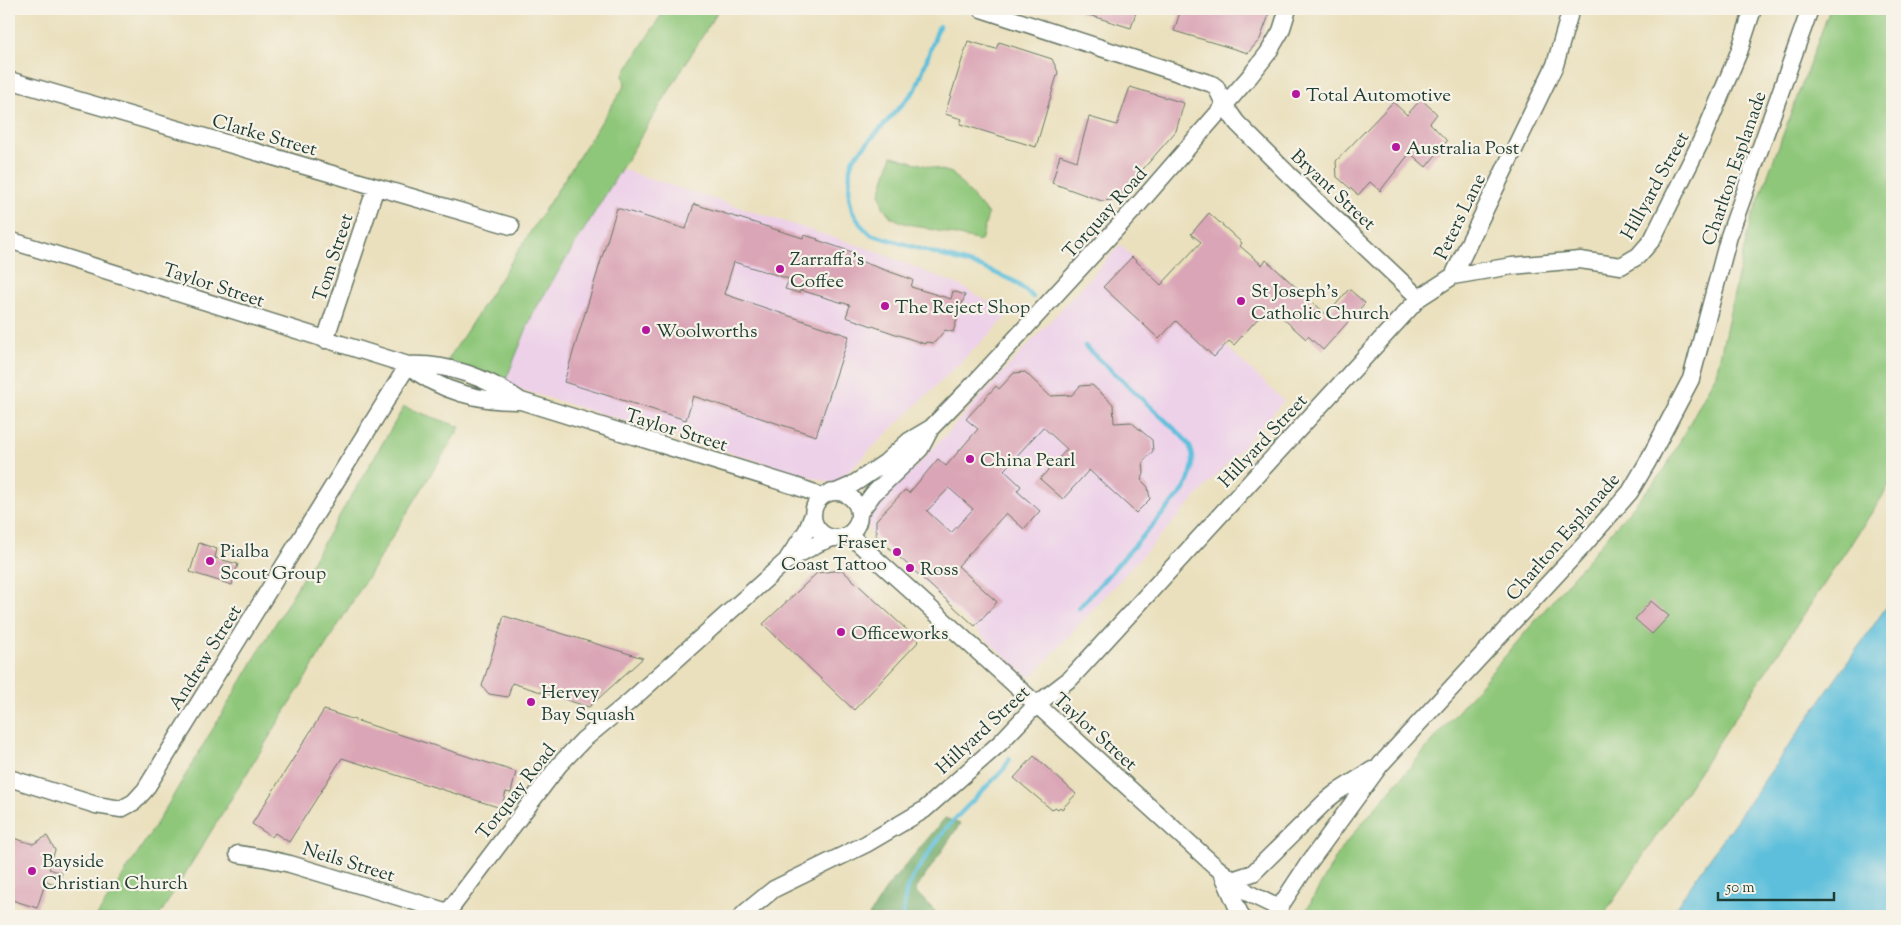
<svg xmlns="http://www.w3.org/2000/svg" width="1901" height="925" font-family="'Sorts Mill Goudy',serif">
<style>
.built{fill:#edd1e9}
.green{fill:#8fc77a;stroke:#578257}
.forest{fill:#73ac6a;stroke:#49744f}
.water{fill:#5dbfdb;stroke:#3e7e88}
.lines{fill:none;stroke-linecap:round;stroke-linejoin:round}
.stream{stroke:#5dbfdb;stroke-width:4.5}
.building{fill:#daa5b6;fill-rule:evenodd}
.minor-casing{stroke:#667664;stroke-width:19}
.minor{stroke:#fff;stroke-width:16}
.poi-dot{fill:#b5179e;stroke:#f7f3e8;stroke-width:2}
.labels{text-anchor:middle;stroke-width:4.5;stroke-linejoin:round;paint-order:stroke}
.poi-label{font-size:19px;fill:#1f3d34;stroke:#f7f3e8;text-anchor:start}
.street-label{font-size:19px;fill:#1f3d34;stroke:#f7f3e8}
</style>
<rect width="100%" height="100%" fill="#f7f3e8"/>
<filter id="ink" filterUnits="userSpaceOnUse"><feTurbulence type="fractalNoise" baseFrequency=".02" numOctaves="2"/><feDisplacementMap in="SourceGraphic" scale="10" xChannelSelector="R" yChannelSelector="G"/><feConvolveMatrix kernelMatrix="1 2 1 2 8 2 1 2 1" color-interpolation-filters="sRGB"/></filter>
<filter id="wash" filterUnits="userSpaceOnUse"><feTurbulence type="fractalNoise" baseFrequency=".0096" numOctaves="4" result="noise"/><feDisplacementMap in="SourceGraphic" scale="20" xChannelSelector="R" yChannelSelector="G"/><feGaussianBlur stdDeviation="1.12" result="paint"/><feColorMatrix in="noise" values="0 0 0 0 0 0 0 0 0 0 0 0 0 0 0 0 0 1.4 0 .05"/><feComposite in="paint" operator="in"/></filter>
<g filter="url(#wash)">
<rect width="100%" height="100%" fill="#eae0bd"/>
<path class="built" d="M620 169 870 249 961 286 993 305 1007 317 835 484 512 387 505 382 532 313Z
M1120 245 1284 401 1036 672 1029 678 872 535 867 525 868 515 870 510 924 458Z"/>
<path class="green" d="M665 9H719L533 313 505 382 446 363 625 85 623 75Z
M1830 9H1892V482L1603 916H1303L1342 847 1665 469 1716 374 1750 223Z
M892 156 952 173 988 214 981 241 904 223 891 217 883 207 880 193Z
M404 407 460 427 159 916H97L160 818Z"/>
<path class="forest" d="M945 818 960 824 915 891 940 916H869L888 886Z"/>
<path class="water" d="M1892 599V916H1672L1683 896Z"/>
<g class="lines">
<path class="stream" d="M939 26 916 89 853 159 850 168 849 196 852 210 860 224 870 234 981 267 1014 281 1033 297
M1079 608 1183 491C1190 479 1197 461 1190 447 1188 442 1183 438 1180 434L1085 346
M903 916 906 891 914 875 946 828 1004 769 1009 759"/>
</g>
<g id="blocks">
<path class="building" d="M1080 9H1137L1131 28 1079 12Z
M1181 9H1264L1263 13 1269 15 1260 39 1248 53 1174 31Z
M968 41 996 49 999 42 1052 59 1058 72 1036 147 960 124 962 119 945 114Z
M1130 87 1184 103 1176 131 1118 198 1112 200 1102 201 1052 183 1060 155 1077 161 1089 117 1117 125Z
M1421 99 1437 114 1430 123 1447 141 1426 167 1410 153 1380 191 1370 182 1358 195 1337 177 1336 161 1393 102 1407 115Z
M694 204 803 238 804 235 818 239 817 240 855 253 854 259 913 280 911 287 951 299 953 291 965 295 953 332 945 330 934 343 926 342 925 344 846 317 850 305 800 290 799 293 785 289 789 279 734 262 724 294 849 336 816 436 693 396 686 420 564 382 617 208 686 229Z
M1209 213 1242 243 1240 246 1262 265 1266 260 1327 315 1349 289 1365 303 1323 350 1308 336 1306 339 1269 306 1234 345 1229 341 1214 357 1176 321 1159 339 1103 287 1132 257 1161 285 1201 242 1191 234Z
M1025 372 1050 396 1072 395 1080 386 1092 385 1113 404 1114 423 1131 422 1152 440 1153 451 1143 462 1144 474 1141 480 1148 487 1150 499 1136 513 1089 470 1063 499 1040 479 1067 449 1043 427 1004 470 1021 486 1017 491 1040 511 1024 529 1006 513 958 566 997 602 975 626 876 536V520L905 490 909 493 938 459 946 466 978 429 966 419 996 386 999 389 1014 373ZM949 488 973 509 951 533 927 511Z
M199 543 217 549 215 558 238 564 232 585 190 572Z
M842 570 919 641 854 710 763 624 817 573Z
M1651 601 1669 616 1652 634 1635 619Z
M504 616 643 658 589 707 512 683 508 697 489 694 482 686Z
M324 710 516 772 511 793 506 792 501 808 342 758 289 842 275 833 272 837 252 824Z
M1034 756 1076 794 1062 809 1060 807 1058 809 1055 807 1052 810 1014 778Z
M47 836 55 850 49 869 62 873 58 885 46 881 37 908 9 899V844L12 845 13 838 33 844Z"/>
</g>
</g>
<g filter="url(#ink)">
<use href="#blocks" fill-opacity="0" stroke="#667664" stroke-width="1"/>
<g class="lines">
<defs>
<path id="minor" d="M981 9 1212 84 1216 87 1225 106 1237 123 1288 174 1419 298
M9 80 511 226
M9 240 408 365C448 363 488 378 521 401
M1453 276 1555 65 1571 9
M325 340 376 187
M408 365C438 391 481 402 521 401L795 486 812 492 819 498
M813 515a23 23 0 1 1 46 0a23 23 0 1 1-46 0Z
M836 492 850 486 861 479 886 462 909 441 931 428 971 387 1138 205 1250 76 1268 53 1281 31 1288 9
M859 513 873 494 920 449 931 428
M851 533 855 540 1216 867 1250 894 1279 908
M788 558 807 530 812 517
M9 778 96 805 121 809 134 802 145 790 408 365
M238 854 264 858 290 864 448 912
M1223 875 1241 916
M1232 880 1253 873 1327 800 1337 792 1372 770
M445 916 559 765 583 740 629 702 785 562 819 543 833 538
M742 916 747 911 774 889 866 844 924 810 1000 743 1036 705 1071 678 1419 298 1453 276 1512 266 1580 260 1621 266 1638 256 1652 240 1703 137 1739 52 1753 9
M1276 916 1279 908 1308 864 1381 764 1583 546 1630 492 1647 463 1691 379 1729 236 1810 9"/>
</defs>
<use href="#minor" class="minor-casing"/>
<use href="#minor" class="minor"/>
</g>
</g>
<g class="poi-dot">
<circle cx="1296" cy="94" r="5"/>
<circle cx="1396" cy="147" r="5"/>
<circle cx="780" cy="269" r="5"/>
<circle cx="1241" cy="301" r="5"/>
<circle cx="885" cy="306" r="5"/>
<circle cx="646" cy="330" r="5"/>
<circle cx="970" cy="459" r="5"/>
<circle cx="897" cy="552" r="5"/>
<circle cx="210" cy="561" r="5"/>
<circle cx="910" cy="568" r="5"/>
<circle cx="841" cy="632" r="5"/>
<circle cx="531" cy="702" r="5"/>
<circle cx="32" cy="871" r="5"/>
</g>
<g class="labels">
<g class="poi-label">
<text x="1306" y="101">Total Automotive</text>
<text x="1406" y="154">Australia Post</text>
<text x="790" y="265">Zarraffa's<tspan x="790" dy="22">Coffee</tspan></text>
<text x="1251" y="297">St Joseph's<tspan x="1251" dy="22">Catholic Church</tspan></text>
<text x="895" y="313">The Reject Shop</text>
<text x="656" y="337">Woolworths</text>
<text x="980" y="466">China Pearl</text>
<text x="887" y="548" text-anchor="end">Fraser<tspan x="887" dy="22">Coast Tattoo</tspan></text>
<text x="220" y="557">Pialba<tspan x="220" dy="22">Scout Group</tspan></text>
<text x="920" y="575">Ross</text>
<text x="851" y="639">Officeworks</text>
<text x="541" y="698">Hervey<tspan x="541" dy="22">Bay Squash</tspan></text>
<text x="42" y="867">Bayside<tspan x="42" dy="22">Christian Church</tspan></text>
</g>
<g class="street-label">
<text transform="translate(265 134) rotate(16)" y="7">Clarke Street</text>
<text transform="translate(1733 168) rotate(-71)" y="7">Charlton Esplanade</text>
<text transform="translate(1654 185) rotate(-61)" y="7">Hillyard Street</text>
<text transform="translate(1334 189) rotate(43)" y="7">Bryant Street</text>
<text transform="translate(1104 212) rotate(-48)" y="7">Torquay Road</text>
<text transform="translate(1459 216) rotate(-64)" y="7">Peters Lane</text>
<text transform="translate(332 257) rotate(-72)" y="7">Tom Street</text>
<text transform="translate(214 284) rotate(18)" y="7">Taylor Street</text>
<text transform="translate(677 429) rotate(17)" y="7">Taylor Street</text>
<text transform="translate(1262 440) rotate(-47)" y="7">Hillyard Street</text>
<text transform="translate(1562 536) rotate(-49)" y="7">Charlton Esplanade</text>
<text transform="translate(204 657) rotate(-58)" y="7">Andrew Street</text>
<text transform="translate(982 729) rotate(-43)" y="7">Hillyard Street</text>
<text transform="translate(1096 731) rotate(42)" y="7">Taylor Street</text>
<text transform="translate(515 791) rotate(-52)" y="7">Torquay Road</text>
<text transform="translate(349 861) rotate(17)" y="7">Neils Street</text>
</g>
</g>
<rect width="1901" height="925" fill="none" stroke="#f7f3e8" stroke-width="30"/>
<path d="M1718 892v8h116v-8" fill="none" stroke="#1f3d34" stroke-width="2.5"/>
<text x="1726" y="892" font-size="15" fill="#1f3d34" stroke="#f7f3e8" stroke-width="4" paint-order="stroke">50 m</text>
</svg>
